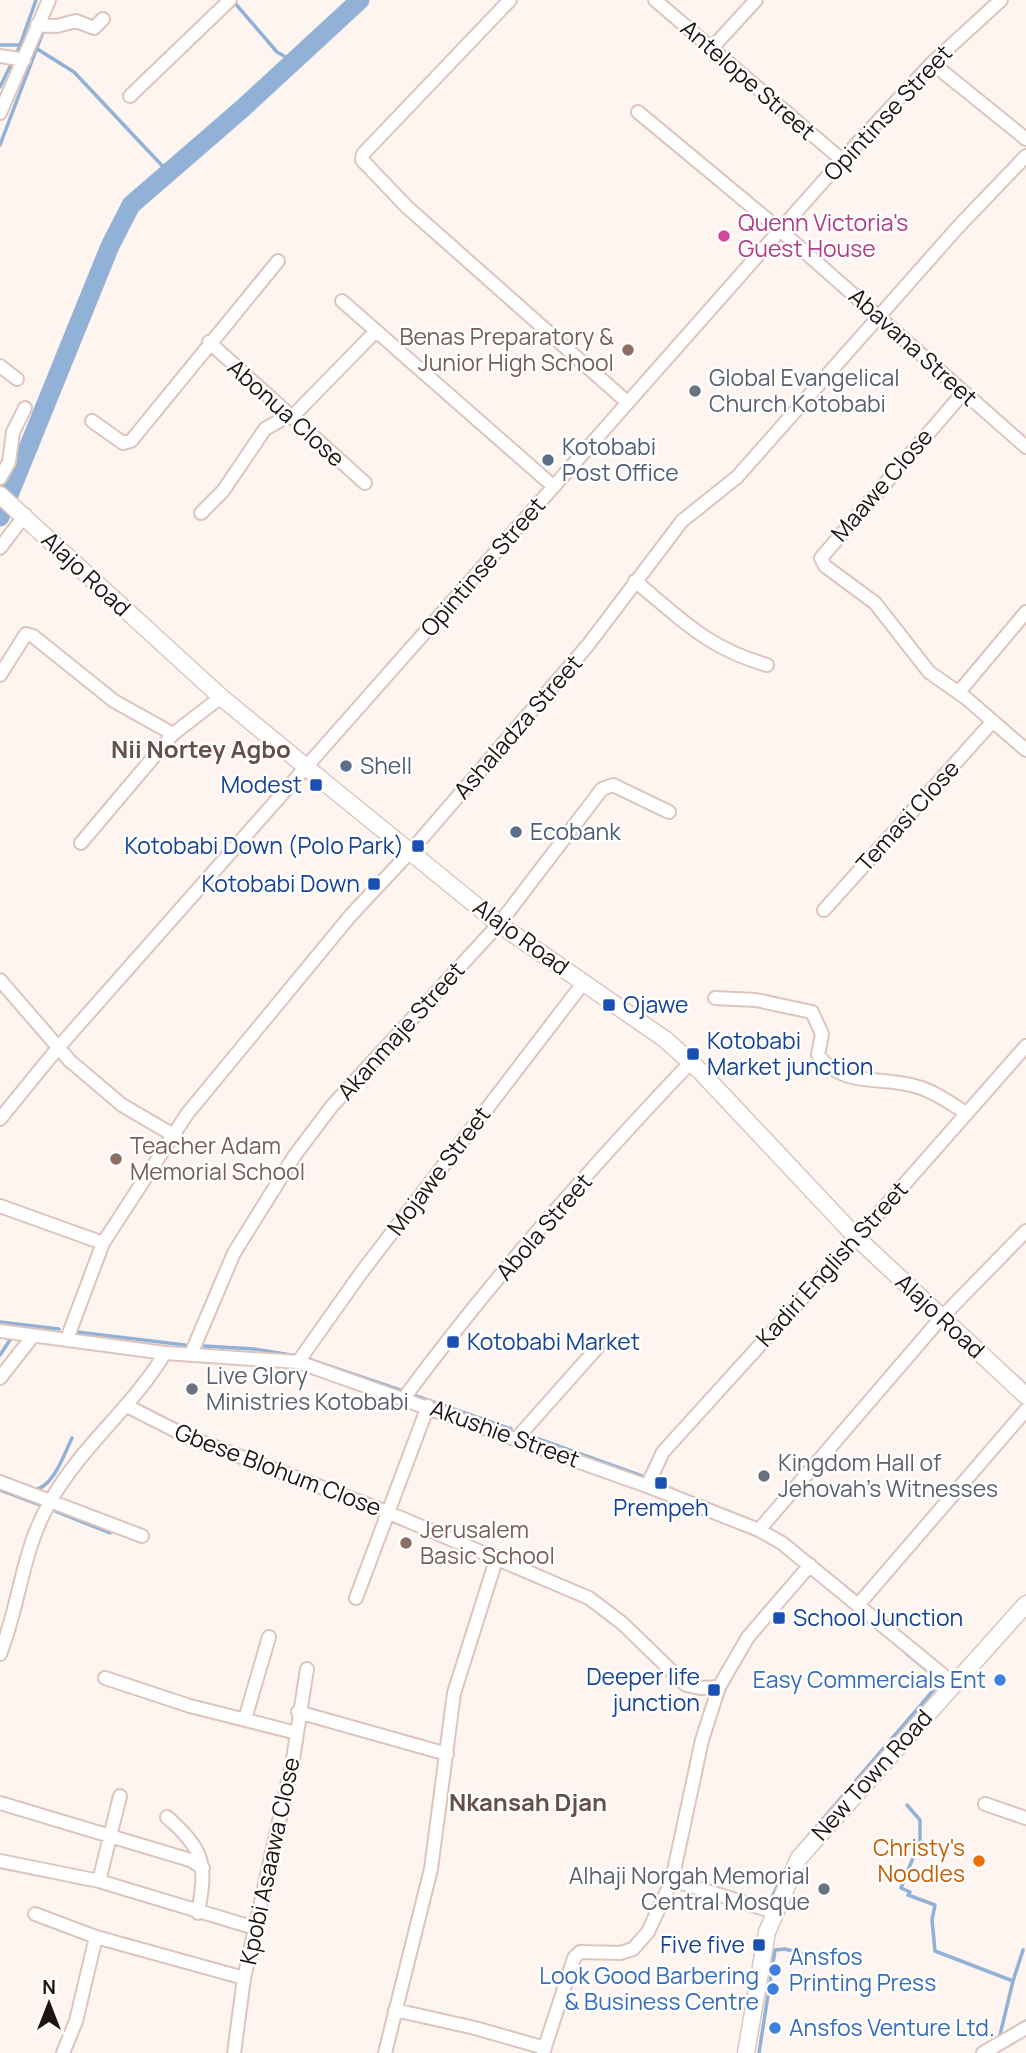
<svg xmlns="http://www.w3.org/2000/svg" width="1026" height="2053" font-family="Manrope,sans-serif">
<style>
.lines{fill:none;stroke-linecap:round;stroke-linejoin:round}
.stream{stroke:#91b1d6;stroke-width:3.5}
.river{stroke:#91b1d6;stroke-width:19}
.minor-casing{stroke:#dec5bc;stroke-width:16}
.tertiary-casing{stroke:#dec5bc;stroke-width:19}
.minor{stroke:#fff;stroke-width:12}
.tertiary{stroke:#fff;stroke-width:16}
.hotel-dot{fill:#d1479c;stroke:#fff;stroke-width:2.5}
.education-dot{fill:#8d6e63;stroke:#fff;stroke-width:2.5}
.worship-dot{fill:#6b7280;stroke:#fff;stroke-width:2.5}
.service-dot{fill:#5c6f8a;stroke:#fff;stroke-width:2.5}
.transit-dot{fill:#1a4fb4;stroke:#fff;stroke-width:2.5}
.shop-dot{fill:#3f7fe0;stroke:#fff;stroke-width:2.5}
.food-dot{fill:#e8710a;stroke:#fff;stroke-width:2.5}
.labels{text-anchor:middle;stroke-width:5;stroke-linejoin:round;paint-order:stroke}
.street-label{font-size:23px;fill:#1e1512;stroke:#fff}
.hotel-label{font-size:23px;fill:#b23c85;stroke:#fff;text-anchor:start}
.education-label{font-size:23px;fill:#785e54;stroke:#fff;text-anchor:start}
.worship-label{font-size:23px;fill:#5b616d;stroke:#fff;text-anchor:start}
.service-label{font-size:23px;fill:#4e5e75;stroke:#fff;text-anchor:start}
.transit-label{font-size:23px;fill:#164399;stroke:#fff;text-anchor:end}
.shop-label{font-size:23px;fill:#366cbe;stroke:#fff;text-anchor:end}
.food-label{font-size:23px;fill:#c56008;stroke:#fff;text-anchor:end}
.neighbourhood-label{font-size:24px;font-weight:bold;fill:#655048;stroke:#fff}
</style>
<rect width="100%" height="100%" fill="#fef4f0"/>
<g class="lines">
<path class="stream" d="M234 2 277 52 295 62
M50 13 55 0
M0 45H22
M34 47 74 72 169 173
M0 87 19 48 36 0
M0 145 43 32
M0 1322 59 1329
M77 1332 185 1345
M204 1346 254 1349 297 1356
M0 1355 10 1340
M305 1358 403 1391
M1015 1375 1026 1385
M413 1395 511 1429
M533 1437 642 1476
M659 1484 672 1489
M0 1490 43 1506
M33 1490C53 1489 64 1454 72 1438
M50 1509 110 1533
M789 1541 858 1597
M867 1605 893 1626
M907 1654 941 1682
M907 1805 920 1820V1840L901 1888 910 1892 908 1895 935 1905 932 1920 935 1951 1013 1981 999 2039
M798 1848 943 1679
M767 1907 787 1867
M1013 1981 1023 1950
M746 2009 758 1941
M1007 2032 1026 2021
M759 2053 775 1950 785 1949 823 1959"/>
<path class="river" d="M0 517 110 246 131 205 243 108 360 0"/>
<defs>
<path id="minor" d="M510 0 363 154 362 160 407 207 627 402
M655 0 842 160
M37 25 57 26 76 21 94 28 103 19
M712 48 756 0
M0 56 24 60
M932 63 1026 139
M130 96 230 0
M638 112 780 230 1026 447
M0 113 49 0
M342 301 553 486
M209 342 365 483
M0 366 17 379
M963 393 821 558 825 566 875 603 929 672 966 698 1026 750
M291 418 376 331
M92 421 123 443 131 441 278 261
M0 478 9 462 13 432 25 408
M201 513 223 491 265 429 288 416
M0 548 25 515
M635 581C681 619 707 648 767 665
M0 675 26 634 33 636 114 701 173 734
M959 692 1026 612
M81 843 173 734 221 697
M824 910 993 721
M0 980 70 1061 122 1105 175 1136
M715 998 756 1000 812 1012 822 1034 818 1055C844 1089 882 1075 918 1087 936 1092 951 1104 966 1113
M0 1119 57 1049 842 160 932 63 1001 0
M0 1206 103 1243
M0 1331 165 1353 298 1362 647 1486 759 1530 782 1543 954 1684
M67 1339 103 1243 187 1114 351 915 411 851 588 645 682 521 737 477 958 227 1026 156
M191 1354 234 1253 295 1155 332 1106 499 924 602 789 613 785 669 812
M298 1362 361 1273 584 982
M0 1378 33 1336
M404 1398C491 1280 590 1168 691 1062
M127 1406 186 1436 387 1512 589 1598 622 1623 686 1685 700 1688 719 1687
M517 1438 597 1348
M0 1482 142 1536
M647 1486 663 1452 857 1238 1026 1046
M759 1530 941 1318 1026 1231
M356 1598 428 1406
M858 1605 1026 1410
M0 1654C20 1604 22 1549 50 1502 81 1446 133 1407 165 1353
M105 1678 190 1706 297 1733
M298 1712 447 1754
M245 1719 269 1637
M0 1803 190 1860 203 1868
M985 1804 1026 1818
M167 1817C205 1851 207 1864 198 1913
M0 1861 99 1881 255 1928
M672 1880 774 1912
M99 1881 120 1796
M35 1914 96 1937 244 1978
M395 2010 475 2028 545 2048
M63 2053 76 2021 96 1937
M234 2053 244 1978 293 1759 307 1669
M385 2053 431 1869 454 1693 497 1557
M543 2053 574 1958 580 1952 620 1953 633 1949 648 1932 672 1880 702 1740 719 1687 748 1637 810 1565
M983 2053 1026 2028"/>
<path id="tertiary" d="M0 495 221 697 323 781 499 924 666 1040 700 1071 857 1238 1026 1396
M746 2053 767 1932 799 1858 1026 1604"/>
</defs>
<use href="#minor" class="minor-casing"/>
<use href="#tertiary" class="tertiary-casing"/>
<use href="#minor" class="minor"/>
<use href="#tertiary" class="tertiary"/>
</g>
<circle class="hotel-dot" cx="724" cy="236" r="7"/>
<g class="education-dot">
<circle cx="628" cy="350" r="7"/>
<circle cx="116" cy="1159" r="7"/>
<circle cx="406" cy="1543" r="7"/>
</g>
<g class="worship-dot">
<circle cx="695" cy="391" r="7"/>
<circle cx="192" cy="1389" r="7"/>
<circle cx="764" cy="1476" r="7"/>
<circle cx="824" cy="1889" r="7"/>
</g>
<g class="service-dot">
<circle cx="548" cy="460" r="7"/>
<circle cx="346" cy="766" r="7"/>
<circle cx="516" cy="832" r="7"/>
</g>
<g class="transit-dot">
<rect x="309" y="778" width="14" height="14" rx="3.5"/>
<rect x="411" y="839" width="14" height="14" rx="3.5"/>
<rect x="367" y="877" width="14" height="14" rx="3.5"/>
<rect x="602" y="998" width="14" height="14" rx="3.5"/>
<rect x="686" y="1047" width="14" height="14" rx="3.5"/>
<rect x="446" y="1335" width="14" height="14" rx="3.5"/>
<rect x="654" y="1476" width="14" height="14" rx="3.5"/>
<rect x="772" y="1611" width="14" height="14" rx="3.5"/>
<rect x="707" y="1683" width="14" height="14" rx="3.5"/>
<rect x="752" y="1938" width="14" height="14" rx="3.5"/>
</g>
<g class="shop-dot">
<circle cx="1000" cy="1680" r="7"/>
<circle cx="775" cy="1970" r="7"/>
<circle cx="773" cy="1989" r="7"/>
<circle cx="775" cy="2028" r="7"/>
</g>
<circle class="food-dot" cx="979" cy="1861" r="7"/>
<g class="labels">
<g class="street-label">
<text transform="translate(748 80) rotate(41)" y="8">Antelope Street</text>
<text transform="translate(888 113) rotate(-47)" y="8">Opintinse Street</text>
<text transform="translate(913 347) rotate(42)" y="8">Abavana Street</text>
<text transform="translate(286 413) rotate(42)" y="8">Abonua Close</text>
<text transform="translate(882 485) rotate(-49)" y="8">Maawe Close</text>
<text transform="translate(483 567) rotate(-49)" y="8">Opintinse Street</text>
<text transform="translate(86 574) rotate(43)" y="8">Alajo Road</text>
<text transform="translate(518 727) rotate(-49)" y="8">Ashaladza Street</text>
<text transform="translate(908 816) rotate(-48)" y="8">Temasi Close</text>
<text transform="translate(521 937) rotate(36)" y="8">Alajo Road</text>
<text transform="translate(401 1031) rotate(-48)" y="8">Akanmaje Street</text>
<text transform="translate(439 1171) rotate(-53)" y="8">Mojawe Street</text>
<text transform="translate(544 1227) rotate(-49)" y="8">Abola Street</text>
<text transform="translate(832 1264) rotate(-48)" y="8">Kadiri English Street</text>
<text transform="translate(940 1316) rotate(43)" y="8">Alajo Road</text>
<text transform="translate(505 1434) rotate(20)" y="8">Akushie Street</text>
<text transform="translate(278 1470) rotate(21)" y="8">Gbese Blohum Close</text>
<text transform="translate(872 1775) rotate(-48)" y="8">New Town Road</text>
<text transform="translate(270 1861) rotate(-78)" y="8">Kpobi Asaawa Close</text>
</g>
<g class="hotel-label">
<text x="738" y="231">Quenn Victoria's<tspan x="738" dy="26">Guest House</tspan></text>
</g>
<g class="education-label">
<text x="614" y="345" text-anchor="end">Benas Preparatory &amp;<tspan x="614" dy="26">Junior High School</tspan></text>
<text x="130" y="1154">Teacher Adam<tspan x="130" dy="26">Memorial School</tspan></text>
<text x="420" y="1538">Jerusalem<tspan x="420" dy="26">Basic School</tspan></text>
</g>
<g class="worship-label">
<text x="709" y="386">Global Evangelical<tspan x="709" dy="26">Church Kotobabi</tspan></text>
<text x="206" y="1384">Live Glory<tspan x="206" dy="26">Ministries Kotobabi</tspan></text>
<text x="778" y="1471">Kingdom Hall of<tspan x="778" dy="26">Jehovah's Witnesses</tspan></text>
<text x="810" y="1884" text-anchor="end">Alhaji Norgah Memorial<tspan x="810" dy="26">Central Mosque</tspan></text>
</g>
<g class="service-label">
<text x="562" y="455">Kotobabi<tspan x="562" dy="26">Post Office</tspan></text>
<text x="360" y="774">Shell</text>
<text x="530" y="840">Ecobank</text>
</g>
<g class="transit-label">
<text x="302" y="793">Modest</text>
<text x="404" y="854">Kotobabi Down (Polo Park)</text>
<text x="360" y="892">Kotobabi Down</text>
<text x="623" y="1013" text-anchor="start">Ojawe</text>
<text x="707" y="1049" text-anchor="start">Kotobabi<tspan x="707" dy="26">Market junction</tspan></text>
<text x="467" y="1350" text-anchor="start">Kotobabi Market</text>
<text x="661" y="1516" text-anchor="middle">Prempeh</text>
<text x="793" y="1626" text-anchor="start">School Junction</text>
<text x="700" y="1685">Deeper life<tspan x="700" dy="26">junction</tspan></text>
<text x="745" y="1953">Five five</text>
</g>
<g class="shop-label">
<text x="986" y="1688">Easy Commercials Ent</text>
<text x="789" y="1965" text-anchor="start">Ansfos<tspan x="789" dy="26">Printing Press</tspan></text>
<text x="759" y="1984">Look Good Barbering<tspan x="759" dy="26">&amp; Business Centre</tspan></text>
<text x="789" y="2036" text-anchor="start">Ansfos Venture Ltd.</text>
</g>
<g class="food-label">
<text x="965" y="1856">Christy's<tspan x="965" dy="26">Noodles</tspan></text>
</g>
<g class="neighbourhood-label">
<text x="201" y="758">Nii Nortey Agbo</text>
<text x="528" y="1811">Nkansah Djan</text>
</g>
</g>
<g transform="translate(49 2004)" stroke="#ffffff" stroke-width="5" paint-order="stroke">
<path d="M0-5L12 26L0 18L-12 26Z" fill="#1e1512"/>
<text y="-10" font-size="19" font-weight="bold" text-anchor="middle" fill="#1e1512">N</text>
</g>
</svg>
